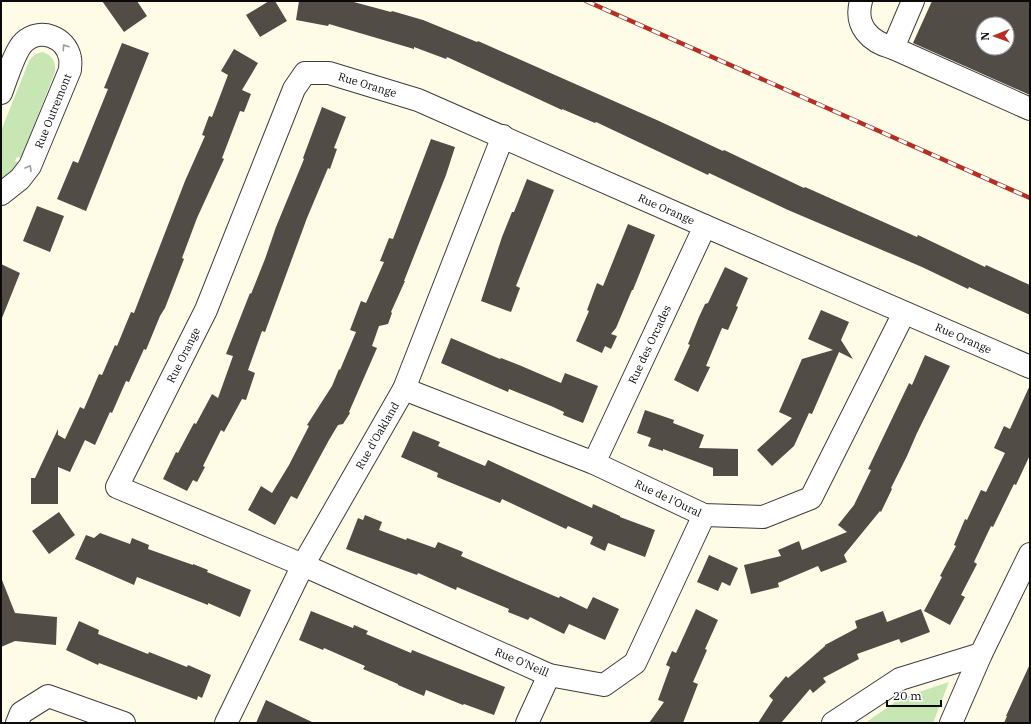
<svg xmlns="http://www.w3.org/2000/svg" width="1031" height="724" font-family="'IBM Plex Serif',serif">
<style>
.grass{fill:#c8e6b3}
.building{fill:#524c47;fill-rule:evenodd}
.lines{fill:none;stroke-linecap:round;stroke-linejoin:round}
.minor-casing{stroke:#3d3d3d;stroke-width:24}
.minor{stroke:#fff;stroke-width:22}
.rail-casing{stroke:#b43027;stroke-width:4.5}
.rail{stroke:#fff;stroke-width:3;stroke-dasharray:9;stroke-linecap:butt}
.oneway{stroke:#9d9d9d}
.labels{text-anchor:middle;stroke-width:4;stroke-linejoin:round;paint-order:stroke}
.street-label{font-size:11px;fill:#0a0a0a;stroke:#fff}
</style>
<rect width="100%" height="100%" fill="#fefce7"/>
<path class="grass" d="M43 52C53 56 56 62 55 72L21 158 17 157 15 161 19 163 13 171 1 180V131L29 61C33 55 37 53 43 52Z
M949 682 933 723H865L901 698Z"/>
<path class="building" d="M102 1H137L147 16 124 32Z
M269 1H275L287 21 260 37 246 15Z
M299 1H350L391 12 392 11 423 20 477 42 478 41 659 121 723 151 724 150 804 188 805 187 917 237 918 235 985 267 986 265 1030 285V315L969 287 968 289 922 267 788 210 709 173 708 175 596 122 595 123 562 109V110L447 57 446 59 414 47V49L329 24 328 26 296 20Z
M932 1H1030V95L913 43ZM983 24H1007V48H983Z
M122 43 149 53 86 211 57 199 73 161 78 163 108 89 104 88Z
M234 49 258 63 242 90 251 94 244 112 240 111 222 158 224 159 197 218 182 258 184 259 165 308 160 316 146 350 144 349 129 382 126 381 112 413 110 412 95 445 85 440 70 472 58 467V504H31V478H35L58 429V435L65 439 80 407 84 409 99 374 102 375 115 345 117 346 131 312 134 313 185 181 205 136 202 135 209 116 212 117 228 75 221 71Z
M322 107 346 117 334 148 337 149 330 169 328 168 307 218 265 332 262 331 248 370 255 373 246 400 242 399 224 432 221 430 203 466 205 467 197 482 193 480 187 491 163 479 176 452 178 453 194 423 196 424 212 394 218 398 233 356 226 354 250 293 251 294 265 259 276 227 304 159 303 158Z
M431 139 455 147 446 175 404 281H405L391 312 392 313 388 324 379 326 372 346 377 348 349 412 350 413 343 424 338 425 329 440 297 499 291 496 275 525 248 510 261 486 272 493 289 465 309 426 307 425 332 386 339 369 340 370 356 332 350 330 361 301 366 303 384 262 380 261 389 238 393 239Z
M527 179 554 190 516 286 520 288 511 312 481 301 502 237 512 212H514Z
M37 206 64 216 50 252 23 241Z
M628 224 655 235 633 290H632L616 328 611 334 617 336 611 349 605 346 602 353 576 341 589 311 587 310 597 283 603 286Z
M1 264 20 273 2 318H1Z
M725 267 748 278 736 306 738 307 728 330 722 328 706 366 710 367 698 392 674 380 690 345 688 344 699 317 705 304 708 303Z
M821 310 849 322 841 340 853 359 839 352 812 414 809 413 794 446 772 466 757 450 792 418 779 412 802 359 833 350 808 339Z
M451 338 500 359 501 358 519 365 561 383 565 373 598 386 583 423 563 415 564 412 551 406 509 389 508 392 441 363Z
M925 355 950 366 917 433 907 456 891 488 892 489 881 512 880 511 844 555 847 562 821 572 818 566 778 583 779 587 751 594 744 565 781 556 778 550 799 541 802 550 847 532 838 525 854 505 871 470 868 469 909 383 912 385Z
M1030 385V455L1016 485 1014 484 993 527 991 526 974 562 977 564 961 595 965 597 950 625 924 611 942 577 940 576 956 546 954 545 965 519 967 520 981 490 986 492 1005 453 994 448 1004 426 1010 429Z
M645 410 674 420 673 423 704 435 699 448 738 449V476H713V468L663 449V451L648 446 651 438 637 433Z
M413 431 440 442 438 446 485 466 488 460 592 508 593 504 620 516V517L655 530 645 557 608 543 605 551 590 544 593 537 568 526 566 529 502 499 500 503 437 477 438 473 401 457Z
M59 512 75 535 49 554 32 531Z
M365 515 382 522 379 530 406 540 407 538 435 548 438 542 463 552 461 556 559 598 560 596 587 609 593 597 619 609 605 640 569 624 564 634 530 617 528 620 508 612 509 609 457 587 456 590 418 573 417 575 346 549 358 518 363 520Z
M100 533 130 544 132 538 149 545 148 549 193 565V564L208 570 207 572 251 590 240 617 208 603V605L137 577 134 585 75 559 86 535 94 538Z
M709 555 738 568 730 586 722 582 718 591 697 582Z
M1 580H2L15 613 57 617 56 645 15 641 1 647Z
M696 609 718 620 705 649 707 650 693 682 698 684 683 723H649L664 702 658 700 670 667 666 665 672 651 676 653Z
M921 609 930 632 901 643 899 639 857 654 859 659 823 678 826 682 813 693 810 689 781 723H758L773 700 769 696 786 676 788 678 825 646V645L857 628 855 621 883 611 887 622Z
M311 611 353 628 354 625 368 631 366 634 411 653 412 650 505 687 494 715 464 704 463 705 426 690 424 696 398 685V684L363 669 365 666 324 648 323 650 299 640Z
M79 621 99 630 98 634 148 654 149 652 187 667 188 665 211 675 202 698 198 696 197 700 99 663 98 665 66 650Z
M1030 664V723H1004L1007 716H1006Z
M266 700 314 723H256Z"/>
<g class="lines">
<defs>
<g id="minor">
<path d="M861 1C854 26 870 42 893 48L913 1"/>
<path d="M893 48 1030 109"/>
<path d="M1 93C6 80 15 50 24 42 40 27 66 37 70 58 71 62 70 66 70 70L30 166 20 179 1 194"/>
<path id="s1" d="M404 389 594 463 704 515 763 517 811 498 904 313"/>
<path id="s2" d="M594 463 705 226"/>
<path id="s3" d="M704 515 635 663 604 685 549 675 303 565 117 487 206 310 294 89 305 73H329L418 100 705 226 1030 367"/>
<path d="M17 723 21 713 48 696 124 723"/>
<path id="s4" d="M226 723 303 565 404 389 503 136"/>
<path d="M527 723 549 675"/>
<path d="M833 723 900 679 981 654 1030 554"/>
<path d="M951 723 981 654"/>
</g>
</defs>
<use href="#minor" class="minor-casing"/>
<use href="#minor" class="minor"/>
<defs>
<path id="rail" d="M586 1 1030 198"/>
</defs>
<use href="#rail" class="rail-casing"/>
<use href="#rail" class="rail"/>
</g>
<defs><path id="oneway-chevron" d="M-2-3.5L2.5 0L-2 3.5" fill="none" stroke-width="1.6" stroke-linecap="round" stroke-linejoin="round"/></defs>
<g class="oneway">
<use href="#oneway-chevron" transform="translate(65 47) rotate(-124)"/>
<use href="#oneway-chevron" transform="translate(29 168) rotate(-60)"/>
</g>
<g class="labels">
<g class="street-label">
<text dy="4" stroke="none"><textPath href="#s3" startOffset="1248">Rue Orange</textPath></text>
<text transform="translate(53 111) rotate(-68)" y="4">Rue Outremont</text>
<text dy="4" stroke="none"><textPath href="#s3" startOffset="1572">Rue Orange</textPath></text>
<text dy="4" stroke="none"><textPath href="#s3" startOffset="1896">Rue Orange</textPath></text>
<text dy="4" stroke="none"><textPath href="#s2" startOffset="131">Rue des Orcades</textPath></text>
<text dy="4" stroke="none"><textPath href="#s3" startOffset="876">Rue Orange</textPath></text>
<text dy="4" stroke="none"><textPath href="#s4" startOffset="325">Rue d'Oakland</textPath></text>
<text dy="4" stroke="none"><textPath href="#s1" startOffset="286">Rue de l'Oural</textPath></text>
<text transform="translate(522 662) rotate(23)" y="4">Rue O'Neill</text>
</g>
</g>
<rect width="1031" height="724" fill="none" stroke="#0a0a0a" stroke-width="4"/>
<g transform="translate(995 36) rotate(269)"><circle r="19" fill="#ffffff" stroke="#9d9d9d"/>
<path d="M0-3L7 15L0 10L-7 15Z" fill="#b43027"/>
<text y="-6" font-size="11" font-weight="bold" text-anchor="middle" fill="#0a0a0a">N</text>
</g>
<path d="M887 700v6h54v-6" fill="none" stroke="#0a0a0a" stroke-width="2"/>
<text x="893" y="700" font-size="12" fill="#0a0a0a" stroke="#ffffff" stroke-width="3" paint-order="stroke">20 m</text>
</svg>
